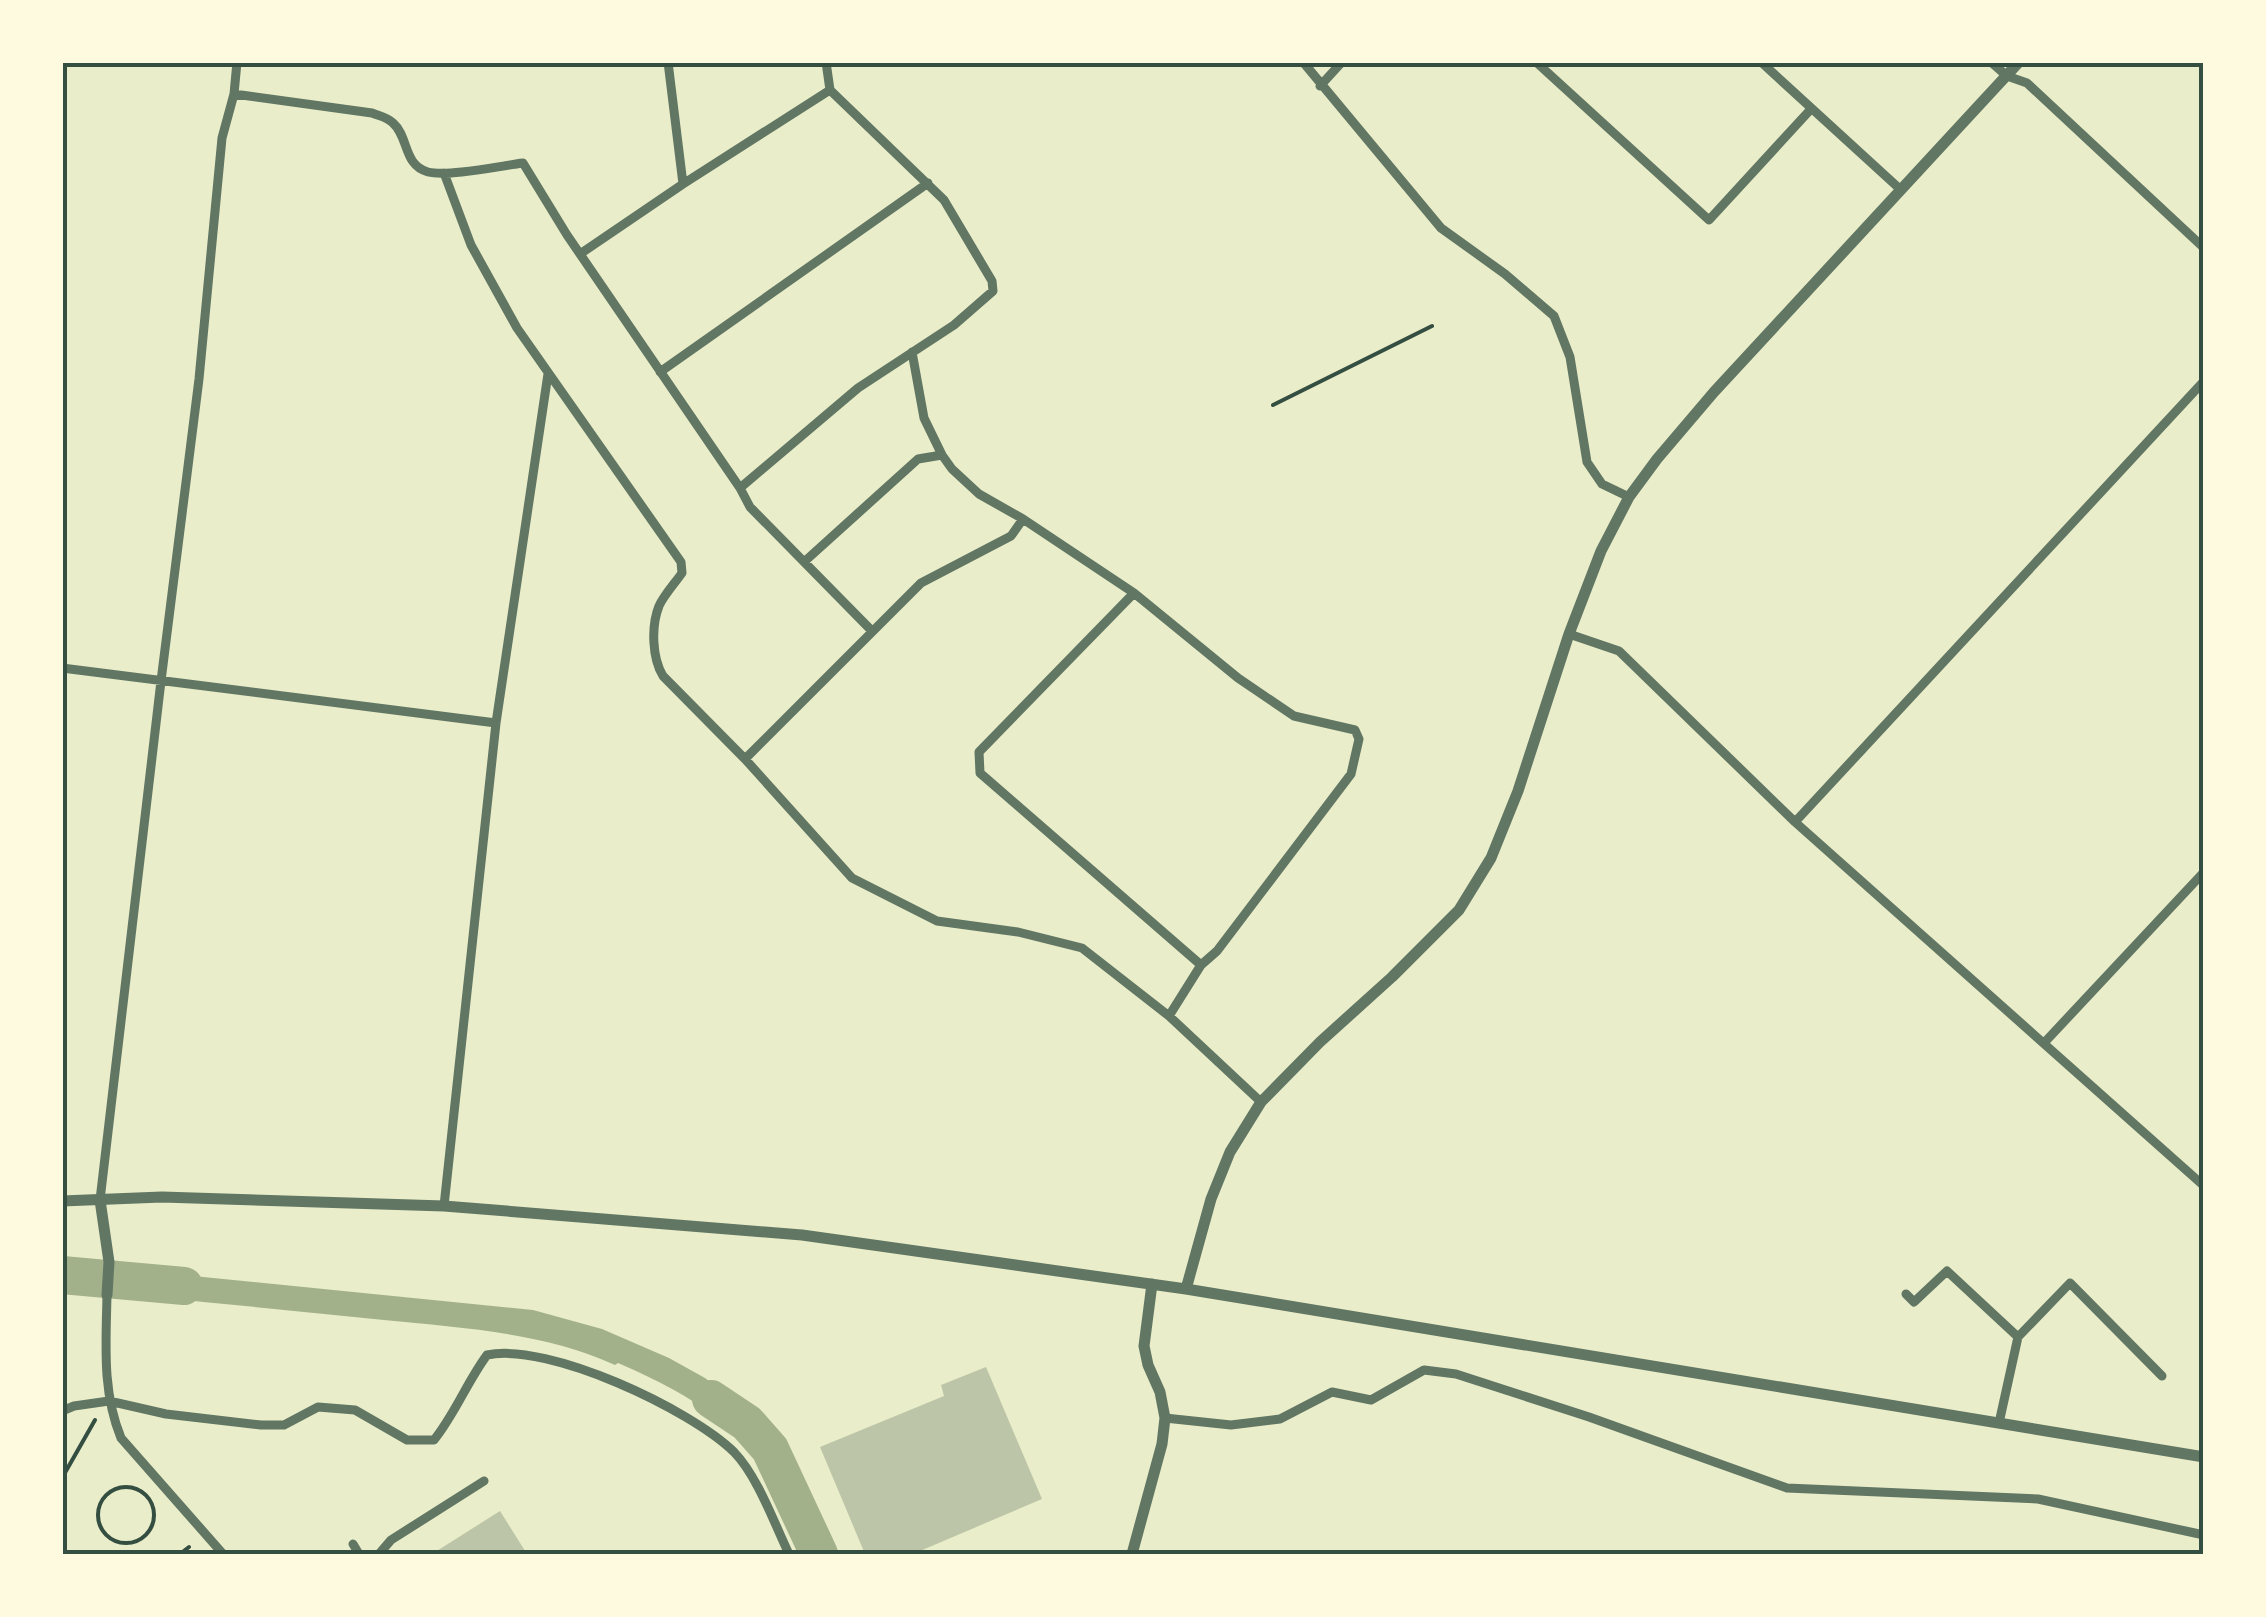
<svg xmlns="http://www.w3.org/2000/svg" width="2266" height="1617" font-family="'Noto Serif',serif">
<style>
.water{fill:#a3b18a}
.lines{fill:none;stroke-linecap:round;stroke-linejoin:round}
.river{stroke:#a3b18a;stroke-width:38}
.building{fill:#bcc5a7}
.path{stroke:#344e41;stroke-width:4}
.minor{stroke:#617663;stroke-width:9}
.tertiary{stroke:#617663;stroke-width:11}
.neatline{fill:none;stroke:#344e41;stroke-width:4}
</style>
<rect width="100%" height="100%" fill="#e9edc9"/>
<path class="water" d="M63 1263 78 1264 79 1290 63 1289Z
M133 1270 533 1310 602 1329 669 1358 705 1378 763 1422 741 1440C706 1404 664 1383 618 1363L615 1365C543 1332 462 1328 384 1320 308 1312 232 1305 156 1297L155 1292 133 1287Z
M771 1432C802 1467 818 1512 836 1554H805L768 1474 751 1451Z"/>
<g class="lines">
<path class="river" d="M62 1275 184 1286
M711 1399 747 1423 770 1449 819 1554"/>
</g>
<path class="building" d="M986 1367 1042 1499 913 1554H865L820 1447 944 1396 941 1385Z
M500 1511 527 1554H432Z"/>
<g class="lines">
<path class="path" d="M1273 405 1432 326
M62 1478 95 1420
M98 1515a28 28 0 1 1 56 0a28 28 0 1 1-56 0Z
M180 1554 189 1547"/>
<path class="minor" d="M69 62H96
M668 62 683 184
M1303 62 1441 228 1505 274 1554 316 1570 357 1587 462 1602 484 1629 497
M1536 62 1709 220 1811 109
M1761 62 1901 190
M1991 62 2007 76 2027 83 2204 248
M1320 86 1342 62
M234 94 372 113C379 116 387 117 393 123 409 137 403 165 428 172 448 177 500 166 523 163L567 235 740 488 750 507 872 631
M444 173 471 245 517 328 681 562 682 573C675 583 664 595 659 606 651 626 652 658 663 676L745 759 852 878 937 921 1018 932 1082 948 1169 1016 1261 1102
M580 254 683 184 830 90
M912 352 924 418 942 455 952 469 979 494 1023 519 1134 593 1238 678 1294 716 1355 730 1359 739 1351 774 1217 951 1201 965
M660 372 928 183
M740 488 858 388 954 325 993 291 992 281 944 200 830 90 826 62
M804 562 918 459 942 455
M1134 593 979 752 980 773 1201 965 1169 1016
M1569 634 1619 651 1795 822 2204 1186
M62 668 496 723
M745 759 921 583 1011 536 1023 519
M1795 822 2204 381
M2044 1043 2204 872
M100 1200 161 681 199 379 222 138 234 94 237 62
M444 1206 496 723 548 374
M1906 1294 1914 1302 1947 1271 2018 1337
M107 1295C106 1345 102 1391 121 1438L223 1554
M62 1411 74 1406 109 1401 166 1414 261 1425H284L318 1407 355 1410 407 1440H434C455 1414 467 1382 487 1355 548 1342 690 1409 734 1452 758 1477 774 1523 789 1554
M1165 1418 1231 1425 1280 1419 1332 1392 1371 1400 1424 1370 1456 1374 1589 1417 1787 1488 2038 1499 2204 1535
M1999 1423 2018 1337 2070 1283 2162 1376
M353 1544 359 1554
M379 1554 391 1540 484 1481"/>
<path class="tertiary" d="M100 1200 109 1262 107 1295
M62 1201 162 1197 444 1206 802 1235 1186 1289 2204 1457
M1186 1289 1211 1199 1230 1152 1261 1102 1320 1042 1392 977 1459 910 1491 858 1518 791 1569 634 1601 551 1629 497 1657 459 1714 392 2019 62
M1132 1554 1162 1444 1165 1418 1160 1392 1148 1365 1144 1346 1152 1284"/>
</g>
<rect width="2266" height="1617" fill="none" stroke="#fefae0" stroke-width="130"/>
<rect x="65" y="65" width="2136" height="1487" class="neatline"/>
</svg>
